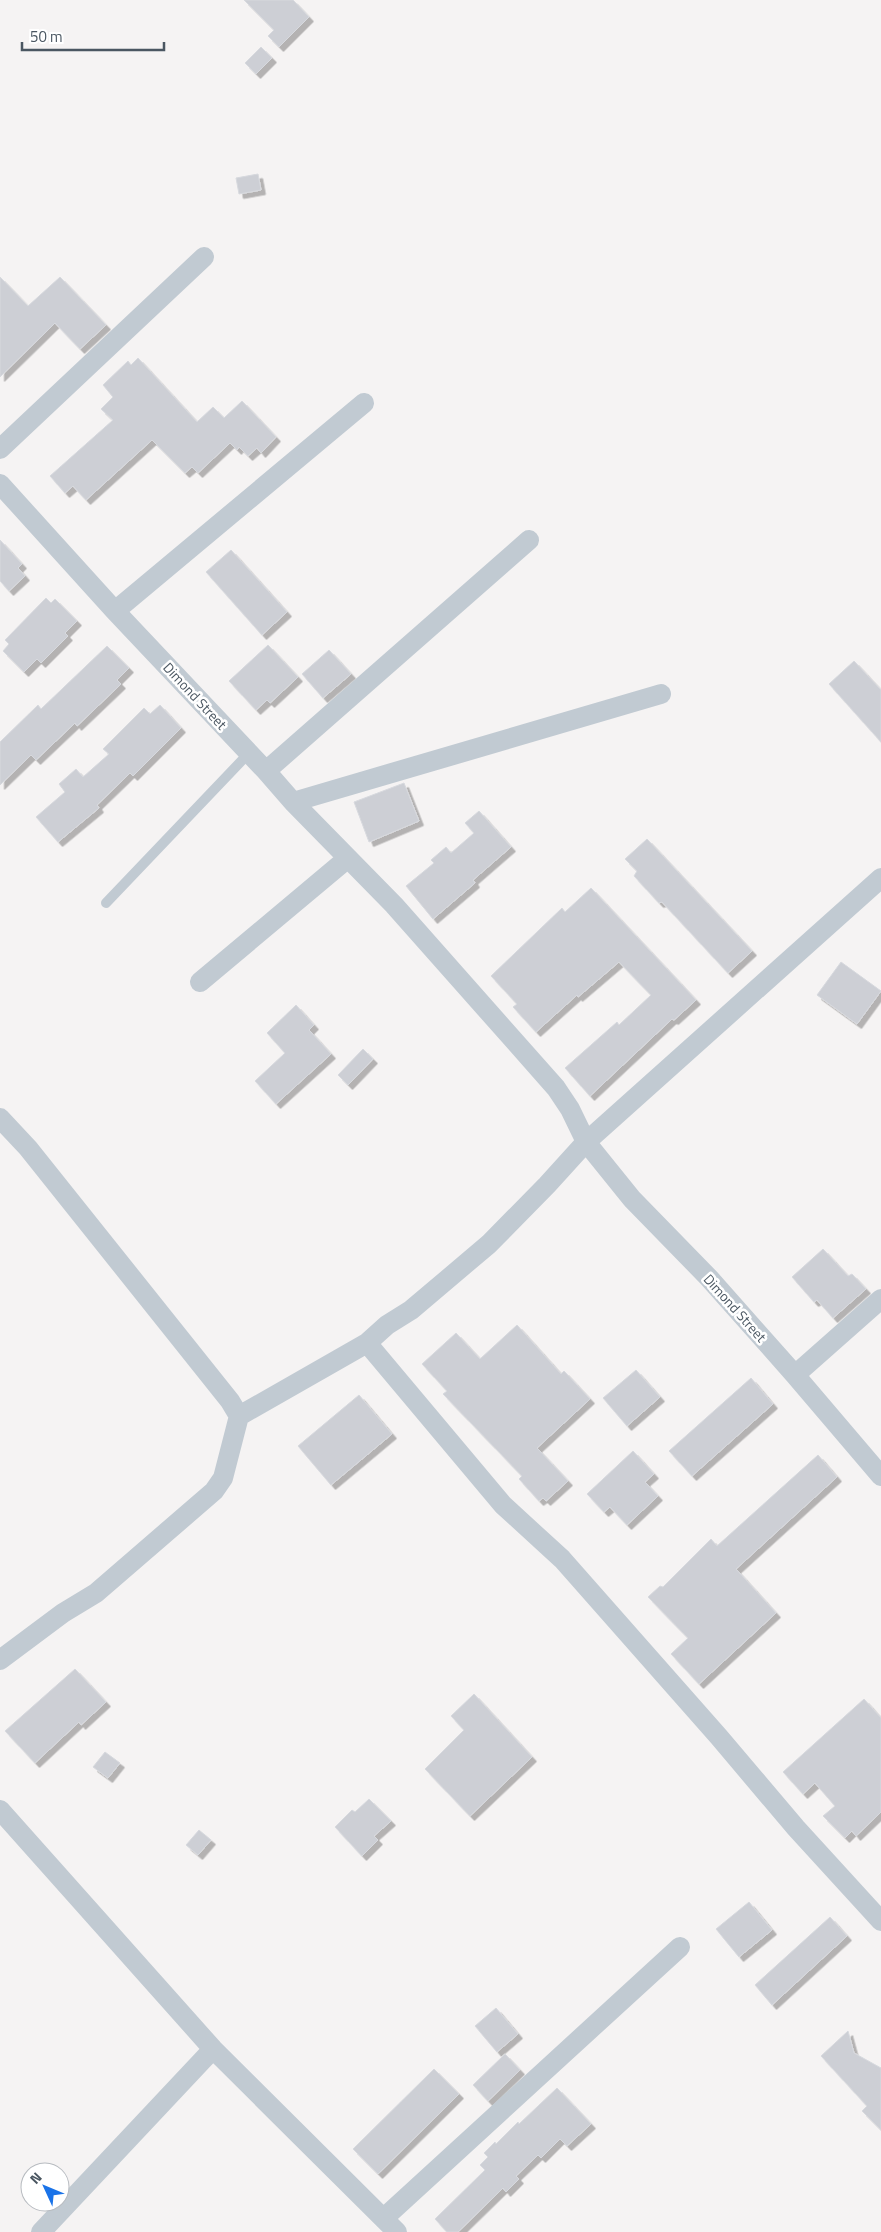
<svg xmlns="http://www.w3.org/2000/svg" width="881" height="2232" font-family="'Titillium Web',sans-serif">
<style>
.building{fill:#cdcfd5;stroke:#d7d9de;filter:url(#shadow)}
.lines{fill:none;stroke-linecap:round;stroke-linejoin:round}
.lane{stroke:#c1cad2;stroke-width:10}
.street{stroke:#c1cad2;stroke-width:20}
.labels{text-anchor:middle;stroke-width:5;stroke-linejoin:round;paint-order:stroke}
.street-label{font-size:14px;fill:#4a5661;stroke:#fff}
</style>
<defs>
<filter id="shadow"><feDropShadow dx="4.5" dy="4.5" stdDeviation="0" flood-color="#0004"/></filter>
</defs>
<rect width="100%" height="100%" fill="#f5f3f3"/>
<path class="building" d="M244 0H293L309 17 279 47 268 36 274 30Z
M261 47 272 58 256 74 245 63Z
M258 174 261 190 239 194 236 178Z
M0 277 28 306 60 277 106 325 80 349 55 323 0 377Z
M138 358 197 422 213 407 224 418 242 401 276 437 261 453 257 448 248 456 239 447 237 450 230 443 198 473 192 467 185 473 152 440 86 500 73 486 65 493 50 476 113 420 101 409 113 397 103 385 128 361 131 365Z
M0 540 22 564 18 568 25 576 9 591 0 581Z
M231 550 287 612 262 635 206 572Z
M46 598 51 603 55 599 77 621 65 633 68 636 41 663 37 659 24 672 3 651 9 644 5 640Z
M268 645 298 677 270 703 267 700 256 710 229 681Z
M107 646 129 668 117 680 121 684 77 726 75 723 36 760 31 755 0 785V742L38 705 41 709Z
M329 650 351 674 323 698 302 674Z
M854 661 881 690V742L829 684Z
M160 705 181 728 133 776 130 773 97 805 99 808 58 842 36 817 65 792 59 784 76 769 83 777 109 754 103 749 144 708 150 714Z
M404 783 419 821 369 842 354 802Z
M479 811 511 847 473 880 475 883 433 919 406 886 434 863 431 860 446 847 451 853 474 833 465 823Z
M647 839 752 951 728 973 662 902 659 903 634 876 637 871 625 859Z
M591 888 696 1000 674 1020 672 1019 590 1096 565 1068 617 1022 619 1025 651 995 619 962 578 997 577 995 536 1032 513 1007 517 1004 491 976 562 908 565 912Z
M841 962 881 991 857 1024 817 995Z
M296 1005 314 1025 309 1030 331 1054 276 1104 255 1081 285 1053 267 1033Z
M363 1049 373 1059 348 1085 338 1075Z
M823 1249 848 1276 852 1274 866 1289 833 1318 817 1300 814 1302 792 1277Z
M517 1325 561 1374 564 1371 590 1399 537 1448 568 1481 546 1501 543 1498 539 1501 519 1479 522 1476 443 1394 447 1391 422 1364 456 1333 480 1359Z
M636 1370 660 1397 627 1426 603 1398Z
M751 1378 773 1404 692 1476 669 1451Z
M359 1395 392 1434 331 1485 298 1446Z
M633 1451 654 1474 645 1482 658 1496 627 1525 610 1507 604 1512 587 1494Z
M818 1455 837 1477 736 1569 776 1613 699 1684 671 1654 688 1638 648 1597 660 1586 663 1587 711 1539 717 1546Z
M75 1669 106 1702 81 1725 79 1722 35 1763 5 1731Z
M474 1694 532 1757 470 1816 425 1769 464 1730 451 1716Z
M864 1699 881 1718V1812L856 1836 852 1831 845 1838 823 1816 835 1806 815 1783 803 1794 783 1772Z
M105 1752 120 1763 108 1778 93 1767Z
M369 1799 391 1821 374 1836 378 1840 362 1856 335 1827 352 1810 355 1812Z
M199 1830 211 1840 198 1855 186 1845Z
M749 1902 772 1930 739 1957 716 1929Z
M830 1917 847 1936 772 2005 755 1985Z
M496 2008 518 2034 497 2052 475 2026Z
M848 2031 854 2053 881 2068V2130L862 2111 867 2106 821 2056Z
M505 2054 520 2070 488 2101 473 2085Z
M434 2069 459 2094 378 2174 353 2149Z
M557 2088 591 2124 567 2146 560 2139 541 2158 538 2155 516 2176 519 2179 506 2192 503 2188 458 2232H447L435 2219 485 2170 480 2165 488 2157 484 2153 495 2142 496 2144 518 2122 519 2124Z"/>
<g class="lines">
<path class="lane" d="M106 903 249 753"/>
<path class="street" d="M0 449 204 257
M0 484 115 611 266 771 293 802 394 905 556 1088 570 1109 586 1142 632 1199 709 1278 795 1375 881 1476
M115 611 364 403
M266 771 529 540
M293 802 661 694
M200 982 348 858
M0 1118 28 1148 230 1401 239 1416 367 1343 387 1325 411 1310 489 1244 547 1185 586 1142 881 878
M367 1343 503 1505 562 1559 719 1737 796 1828 881 1921
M795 1375 881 1299
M0 1660 63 1613 96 1593 214 1491 223 1478 239 1416
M0 1810 213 2049 397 2232
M384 2218 680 1947
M41 2232 213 2049"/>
</g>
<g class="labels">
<g class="street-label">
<text transform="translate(195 696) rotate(47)" y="5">Dimond Street</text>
<text transform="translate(735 1308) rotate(48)" y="5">Dimond Street</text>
</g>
</g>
<g transform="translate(45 2187) rotate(314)"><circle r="24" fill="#ffffff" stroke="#b7bbc0"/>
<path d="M0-4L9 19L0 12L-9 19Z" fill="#1a73e8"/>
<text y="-8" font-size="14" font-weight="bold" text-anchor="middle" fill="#4a5661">N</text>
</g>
<path d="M22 42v8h142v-8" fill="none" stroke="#4a5661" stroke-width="2.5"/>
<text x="30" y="42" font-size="15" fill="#4a5661" stroke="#ffffff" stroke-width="4" paint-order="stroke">50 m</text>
</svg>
